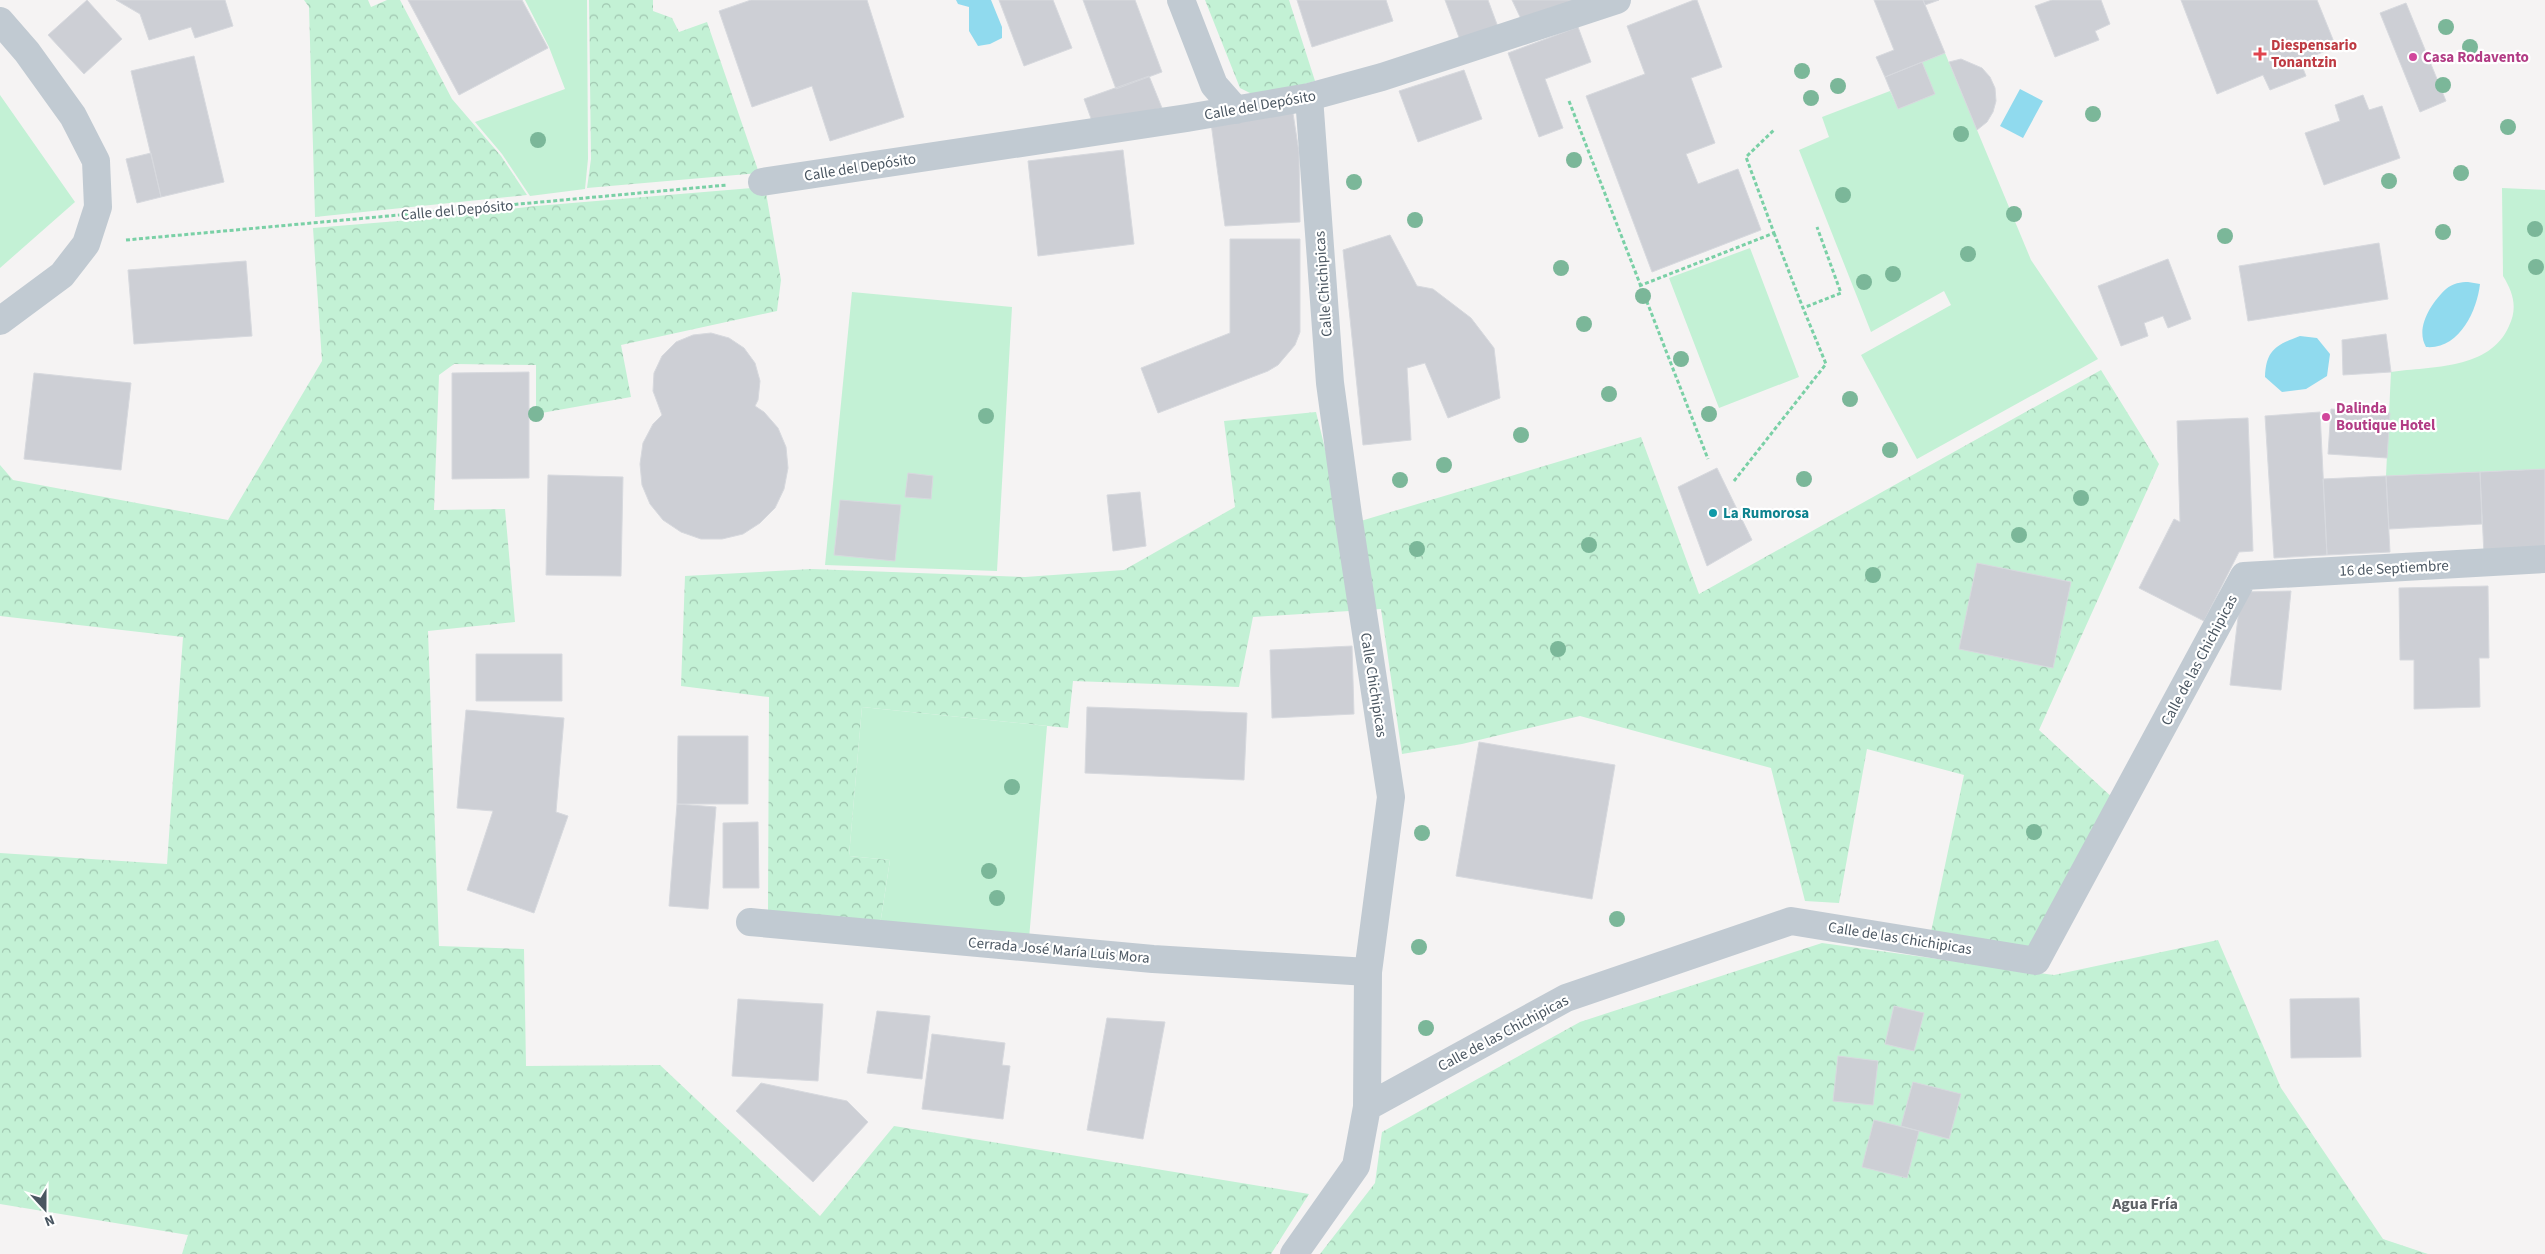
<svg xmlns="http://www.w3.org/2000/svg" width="2545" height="1254" font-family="'Source Sans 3',sans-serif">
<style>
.forest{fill:url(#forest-crowns)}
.garden{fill:#c3f1d5}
.water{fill:#90daee}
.building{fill:#cdcfd5;stroke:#d7d9de}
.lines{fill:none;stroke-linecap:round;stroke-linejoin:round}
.path{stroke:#7ad0a6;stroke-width:3;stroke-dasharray:4 2.5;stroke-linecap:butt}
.minor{stroke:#c1cad2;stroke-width:28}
.tree{fill:#7bb799}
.health-dot{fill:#e0444e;stroke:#fff;stroke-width:2}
.hotel-dot{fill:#d1479c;stroke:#fff;stroke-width:2}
.culture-dot{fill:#0f9aa8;stroke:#fff;stroke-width:2}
.labels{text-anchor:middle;stroke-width:4.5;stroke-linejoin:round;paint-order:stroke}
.health-label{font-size:15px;font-weight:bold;fill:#be3a42;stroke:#fff;text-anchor:start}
.hotel-label{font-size:15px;font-weight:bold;fill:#b23c85;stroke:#fff;text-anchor:start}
.street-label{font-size:15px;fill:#4a5661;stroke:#fff}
.culture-label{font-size:15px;font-weight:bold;fill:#0d838f;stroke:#fff;text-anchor:start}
.neighbourhood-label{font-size:16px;font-weight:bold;fill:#5f6368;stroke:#fff}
</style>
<defs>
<pattern id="forest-crowns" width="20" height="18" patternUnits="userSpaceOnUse" patternTransform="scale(1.25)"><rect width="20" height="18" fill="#c3f1d5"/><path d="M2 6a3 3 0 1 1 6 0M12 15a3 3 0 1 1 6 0" fill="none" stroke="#a0c6b0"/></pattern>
</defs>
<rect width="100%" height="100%" fill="#f5f3f3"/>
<path class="forest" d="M304 0H368L371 7 387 0H400L452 99 501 156 527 195 315 217 309 7Z
M589 0H653V11L672 18 679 32 707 22 759 173 587 188 591 159Z
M1205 0H1289L1315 81 1258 97 1240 88Z
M765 187 781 280 777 311 621 345 631 397 536 414V365L454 364 439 375 434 510 505 509 515 622 428 631 439 946 524 949 526 1066 660 1065 820 1216 894 1126 1309 1194 1271 1254H182L188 1235 0 1204V853L167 864 183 637 0 616V465L13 480 228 520 322 361 313 228 422 219 536 206Z
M2101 370 2159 464 2039 730 2115 800 2035 948 1931 932 1964 775 1867 749 1839 903 1805 901 1771 768 1580 716 1462 744 1402 754 1381 609 1253 617 1239 687 1073 681 1068 728 862 707 849 856 890 860 880 925 768 911 769 697 681 686 685 576 812 569 1025 577 1124 570 1235 507 1224 421 1316 412 1344 526 1641 437 1699 594Z
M2218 940 2281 1088 2383 1239 2428 1254H1320L1375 1183 1382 1132 1580 1022 1822 943 2054 975Z"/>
<path class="garden" d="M525 0H587L588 159 585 189 530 196 502 154 475 122 565 89 549 47Z
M1945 53 2031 260 2098 359 1917 459 1861 355 1951 305 1944 291 1871 332 1799 150 1829 137 1822 117 1890 91 1898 109 1934 94 1922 62Z
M0 95 75 202 0 268Z
M2502 188 2545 190V469L2386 476 2391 372C2432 366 2490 370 2509 326 2518 308 2513 292 2503 276Z
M1750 248 1799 377 1719 408 1669 278Z
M852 292 1012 307 997 571 825 565Z
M862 707 1047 726 1029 939 880 925 890 860 849 856Z"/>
<path class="water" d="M956 0H991L1002 27V38L990 44 978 46 969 31V7L958 4Z
M2020 89 2043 101 2023 138 2000 126Z
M2468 282 2480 284C2477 311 2459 350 2426 347 2415 328 2431 303 2446 289 2453 283 2461 282 2468 282Z
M2300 336 2317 338 2330 354 2327 376 2306 389 2282 392 2265 377C2266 350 2276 345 2300 336Z"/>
<path class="building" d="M87 0 122 39 84 74 48 35Z
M116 0H225L233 26 195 38 191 27 149 40 140 14Z
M408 0H522L548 48 459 95Z
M751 0H867L904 117 830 141 812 86 752 107 719 11Z
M999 0H1053L1072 48 1024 66Z
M1083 0H1135L1162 72 1116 89Z
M1297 0H1386L1393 21 1312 47Z
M1445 0H1488L1498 27 1460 40Z
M1512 0H1579L1522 21Z
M1694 0H1697L1722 67 1691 78 1715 143 1686 154 1698 184 1738 169 1761 230 1652 272 1586 96 1645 74 1627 26Z
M1874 0H1923L1945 53 1885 77 1876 57 1894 50Z
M1923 0H1939L1925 5Z
M2052 0H2101L2110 24 2095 31 2099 40 2055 57 2035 6Z
M2181 0H2317L2336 47 2300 61 2306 76 2270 90 2263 75 2217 94Z
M2406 3 2446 101 2420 112 2380 13Z
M1578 27 1591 62 1545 79 1563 128 1539 137 1508 53Z
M194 56 224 182 161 197 131 71Z
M1961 59 1982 68 1990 77 1995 88 1996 101 1993 112 1987 122 1977 130 1949 62Z
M1922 62 1935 94 1898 109 1885 77Z
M1464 70 1482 119 1418 142 1399 91Z
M1149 76 1162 108 1093 124 1084 99Z
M2363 95 2369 110 2382 106 2400 158 2324 185 2305 133 2340 121 2335 105Z
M1292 107 1299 152 1300 222 1225 226 1211 123Z
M1123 150 1134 244 1038 256 1028 161Z
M151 153 161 197 137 203 126 159Z
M1390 235 1417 286 1433 289 1471 318 1494 348 1500 398 1448 418 1425 363 1407 368 1411 440 1363 445 1343 250Z
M1230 239H1300V332L1295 345 1278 365 1268 371 1158 413 1141 368 1230 333Z
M2379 243 2388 299 2248 321 2239 266Z
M2168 259 2191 319 2168 328 2163 316 2144 323 2148 336 2121 346 2098 286Z
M246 261 252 336 134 344 128 270Z
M711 333 729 338 744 348 755 363 760 381 758 400 755 406 764 412 778 428 786 447 788 468 784 489 775 508 760 523 743 534 722 539H701L681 532 663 520 650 504 642 485 640 464 643 443 653 424 662 415 653 391 654 373 662 356 676 342 693 335Z
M2386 334 2391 372 2343 375 2342 340Z
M529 372V478L452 479V373Z
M34 373 131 383 121 470 24 459Z
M2331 409 2390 413 2387 458 2328 454Z
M2320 412 2327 555 2274 558 2265 416Z
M2248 418 2253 551 2239 552 2204 621 2139 588 2174 519 2180 522 2177 421Z
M1717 468 1752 540 1707 566 1678 487Z
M2545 469V552L2484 555 2480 472Z
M2480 472 2482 524 2389 529 2386 476Z
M908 473 933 476 931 499 905 497Z
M548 475 623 477 621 576 546 575Z
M2386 476 2390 552 2327 555 2323 479Z
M1140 492 1146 546 1113 551 1107 495Z
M840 500 901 505 895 561 834 555Z
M1977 563 2071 582 2053 668 1959 649Z
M2488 586 2489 658H2479L2480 707 2414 709V660H2400L2399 588Z
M2291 591 2281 690 2230 685 2241 592Z
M1352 646 1354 714 1272 718 1270 650Z
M476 654H562V701H476Z
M1087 707 1247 713 1244 780 1085 773Z
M466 710 564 718 556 812 568 816 534 913 467 890 493 811 457 808Z
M678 736H748V804H677Z
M1479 742 1615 765 1592 899 1456 876Z
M677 804 716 807 708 909 669 906Z
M758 822 759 888H723V823Z
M2359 998 2361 1057 2291 1058 2290 999Z
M738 999 823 1004 818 1081 732 1076Z
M1894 1006 1924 1013 1914 1051 1885 1044Z
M877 1011 930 1016 922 1079 867 1073Z
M1107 1018 1165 1022 1143 1139 1087 1130Z
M932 1034 1005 1043 1002 1065 1010 1066 1003 1119 922 1109Z
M1838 1056 1878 1061 1873 1105 1833 1101Z
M1913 1082 1961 1094 1949 1139 1901 1126Z
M761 1083 847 1101 868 1122 813 1182 736 1111Z
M1874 1120 1919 1131 1907 1178 1862 1167Z"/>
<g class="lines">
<path class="path" d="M1569 101 1708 459
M1774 233 1803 308 1841 293 1817 227
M126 240 727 185
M1639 286 1774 233 1746 157 1775 129
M1734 481 1826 364 1803 308"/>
<path class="minor" d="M1181 0 1214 85 1236 110
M0 21 27 52 73 116 96 161 98 207 86 244 62 275 0 321
M762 182 1187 118 1309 97 1382 77 1617 0
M750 922 1153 959 1368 972
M1367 1107 1566 998 1791 921 2036 961 2244 576 2545 559
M1294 1254 1356 1166 1367 1107 1368 972 1391 797 1348 515 1330 383 1309 97"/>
</g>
<g class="tree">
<circle cx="2446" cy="27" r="8"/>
<circle cx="2470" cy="47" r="8"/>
<circle cx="1802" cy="71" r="8"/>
<circle cx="2443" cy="85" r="8"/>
<circle cx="1838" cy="86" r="8"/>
<circle cx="1811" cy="98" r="8"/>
<circle cx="2093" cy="114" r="8"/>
<circle cx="2508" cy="127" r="8"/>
<circle cx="1961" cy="134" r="8"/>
<circle cx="538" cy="140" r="8"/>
<circle cx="1574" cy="160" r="8"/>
<circle cx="2461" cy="173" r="8"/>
<circle cx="2389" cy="181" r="8"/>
<circle cx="1354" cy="182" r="8"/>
<circle cx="1843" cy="195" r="8"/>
<circle cx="2014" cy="214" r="8"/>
<circle cx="1415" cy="220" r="8"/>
<circle cx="2535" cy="229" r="8"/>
<circle cx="2443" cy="232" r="8"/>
<circle cx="2225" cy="236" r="8"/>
<circle cx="1968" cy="254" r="8"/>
<circle cx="2536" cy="267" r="8"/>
<circle cx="1561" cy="268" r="8"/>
<circle cx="1893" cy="274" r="8"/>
<circle cx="1864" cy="282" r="8"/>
<circle cx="1643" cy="296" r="8"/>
<circle cx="1584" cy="324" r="8"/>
<circle cx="1681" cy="359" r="8"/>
<circle cx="1609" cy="394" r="8"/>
<circle cx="1850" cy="399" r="8"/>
<circle cx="536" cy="414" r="8"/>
<circle cx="1709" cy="414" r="8"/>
<circle cx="986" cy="416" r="8"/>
<circle cx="1521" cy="435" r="8"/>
<circle cx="1890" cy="450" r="8"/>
<circle cx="1444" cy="465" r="8"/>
<circle cx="1804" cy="479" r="8"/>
<circle cx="1400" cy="480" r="8"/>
<circle cx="2081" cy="498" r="8"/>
<circle cx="2019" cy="535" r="8"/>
<circle cx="1589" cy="545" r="8"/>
<circle cx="1417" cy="549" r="8"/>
<circle cx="1873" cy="575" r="8"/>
<circle cx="1558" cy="649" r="8"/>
<circle cx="1012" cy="787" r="8"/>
<circle cx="2034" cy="832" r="8"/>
<circle cx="1422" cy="833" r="8"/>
<circle cx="989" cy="871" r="8"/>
<circle cx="997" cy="898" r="8"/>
<circle cx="1617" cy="919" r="8"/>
<circle cx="1419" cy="947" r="8"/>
<circle cx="1426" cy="1028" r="8"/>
</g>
<path class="health-dot" d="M2257.5 46.5h5v5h5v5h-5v5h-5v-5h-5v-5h5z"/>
<g class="hotel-dot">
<circle cx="2413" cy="57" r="5"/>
<circle cx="2326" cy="417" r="5"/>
</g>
<circle class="culture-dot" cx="1713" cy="513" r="5"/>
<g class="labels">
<g class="health-label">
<text x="2271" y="50">Diespensario<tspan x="2271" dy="17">Tonantzin</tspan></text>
</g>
<g class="hotel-label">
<text x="2423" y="62">Casa Rodavento</text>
<text x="2336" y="413">Dalinda<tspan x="2336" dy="17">Boutique Hotel</tspan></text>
</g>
<g class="street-label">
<text transform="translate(1260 105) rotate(-10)" y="5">Calle del Depósito</text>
<text transform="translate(860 167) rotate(-9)" y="5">Calle del Depósito</text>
<text transform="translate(457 210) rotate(-5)" y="5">Calle del Depósito</text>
<text transform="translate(1323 284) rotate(-94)" y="5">Calle Chichipicas</text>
<text transform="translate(2394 568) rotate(-3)" y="5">16 de Septiembre</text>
<text transform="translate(2199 660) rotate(-62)" y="5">Calle de las Chichipicas</text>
<text transform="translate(1374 685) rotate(81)" y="5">Calle Chichipicas</text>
<text transform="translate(1900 938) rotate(9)" y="5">Calle de las Chichipicas</text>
<text transform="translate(1059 950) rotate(5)" y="5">Cerrada José María Luis Mora</text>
<text transform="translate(1503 1033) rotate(-28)" y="5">Calle de las Chichipicas</text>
</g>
<g class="culture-label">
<text x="1723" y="518">La Rumorosa</text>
</g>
<g class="neighbourhood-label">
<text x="2145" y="1209">Agua Fría</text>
</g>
</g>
<g transform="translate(45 1209) rotate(159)" stroke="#ffffff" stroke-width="4" paint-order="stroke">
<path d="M0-4L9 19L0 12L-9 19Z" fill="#4a5661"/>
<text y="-8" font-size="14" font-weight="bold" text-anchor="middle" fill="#4a5661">N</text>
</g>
</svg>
